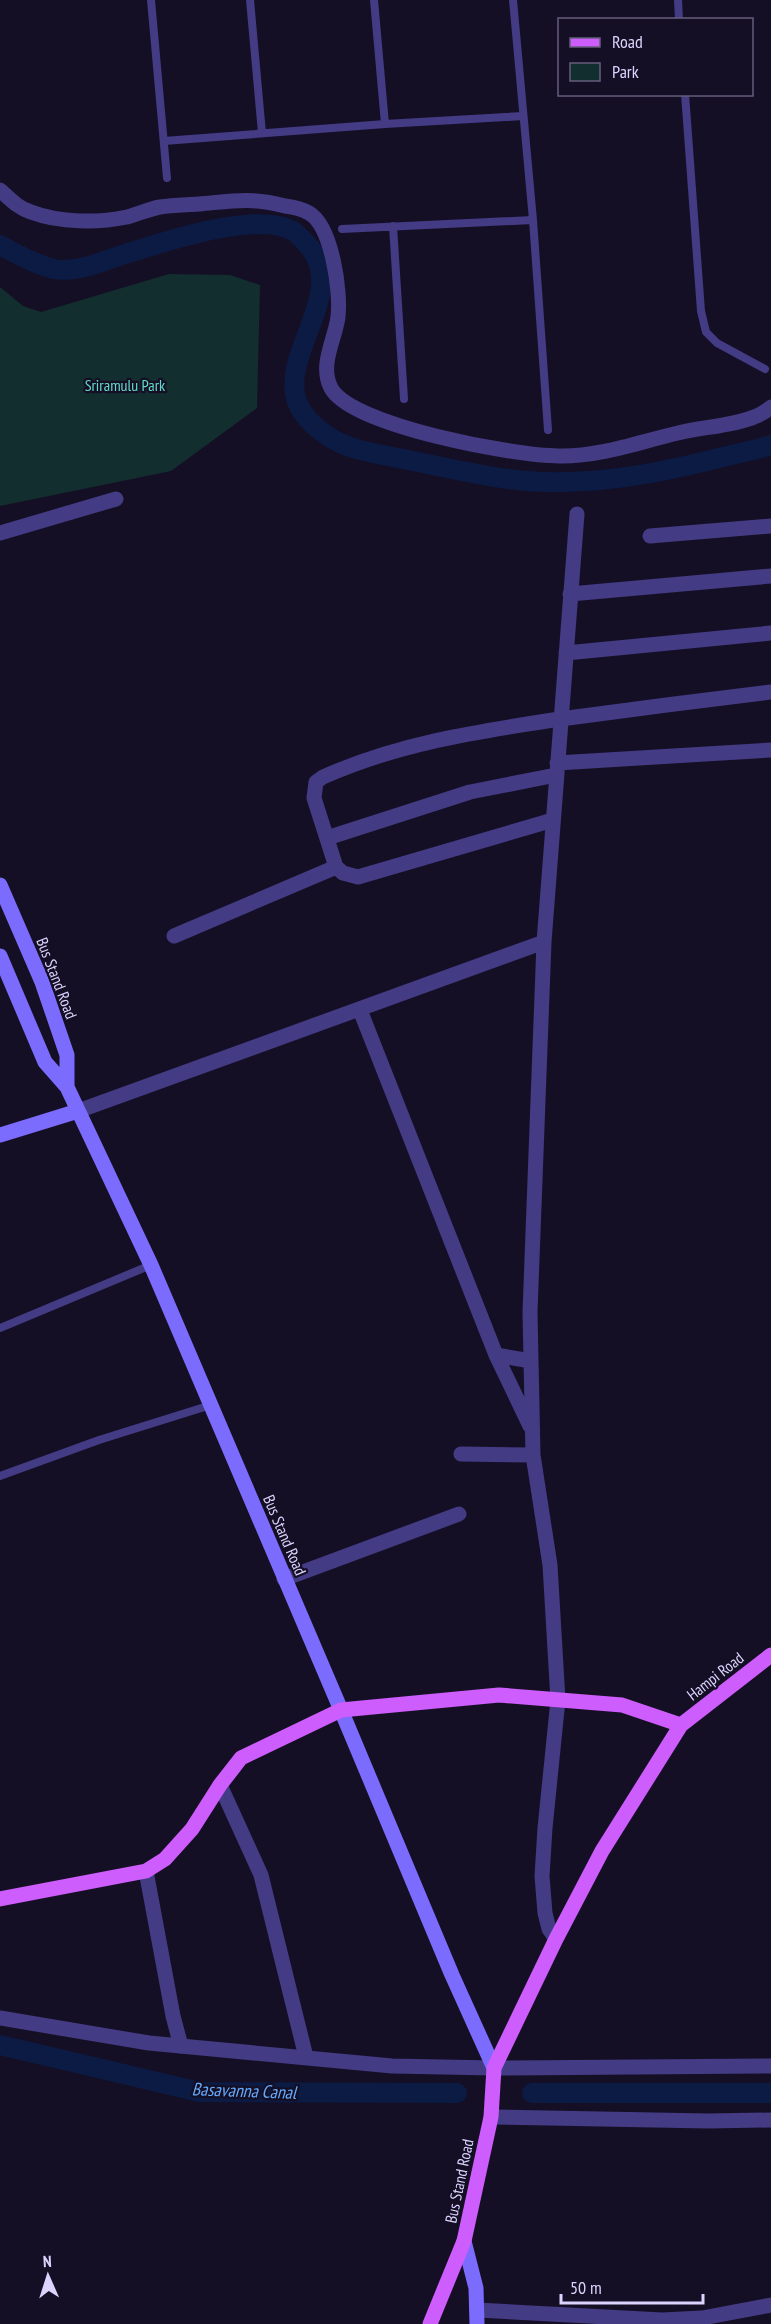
<svg xmlns="http://www.w3.org/2000/svg" width="771" height="2324" font-family="'PT Sans Narrow',sans-serif">
<style>
.green{fill:#122e2f}
.lines{fill:none;stroke-linecap:round;stroke-linejoin:round}
.canal{stroke:#0b1b43;stroke-width:20}
.service{stroke:#433b84;stroke-width:8}
.minor{stroke:#433b84;stroke-width:15}
.tertiary{stroke:#433b84;stroke-width:15}
.secondary{stroke:#7c6cfd;stroke-width:15}
.primary{stroke:#ce5dfd;stroke-width:15}
.labels{text-anchor:middle;stroke-width:4.5;stroke-linejoin:round;paint-order:stroke}
.park-label{font-size:16px;fill:#60dec9;stroke:#150f25}
.street-label{font-size:16px;fill:#dcd4fe;stroke:#150f25}
.water-label{font-size:18px;font-style:italic;fill:#63aafd;stroke:#150f25}
</style>
<rect width="100%" height="100%" fill="#150f25"/>
<path class="green" d="M169 274 230 275 260 285 257 408 171 471 0 506V287L23 306 41 312Z"/>
<g class="lines">
<path class="canal" d="M0 245C17 254 36 265 54 269 77 273 101 262 122 255 161 243 254 211 291 230 297 232 301 239 306 243 352 291 277 355 298 404 307 424 330 440 350 447 372 454 396 457 418 462 466 472 517 484 566 482 620 481 671 470 723 457 739 453 755 450 771 445
M0 2045 200 2092 457 2093
M532 2093H771"/>
<path class="service" d="M151 0 167 178
M250 0 262 133
M374 0 385 124
M513 0 533 220 548 430
M678 0 679 20
M685 94 701 311 706 332 717 343 765 369
M164 141 385 124 523 116
M393 226 404 399
M342 229 533 220
M0 1328 151 1265
M0 1476 99 1440 211 1405"/>
<path class="minor" d="M0 190C10 199 18 208 31 212 60 223 98 223 127 217 138 214 149 209 160 207 173 205 186 205 199 204 233 201 251 197 285 206 293 207 302 209 309 213 332 226 341 292 338 317 335 340 319 365 331 388 351 426 516 456 559 456 599 457 639 442 678 433 701 427 733 426 754 417 760 415 766 411 771 407
M0 533 116 499
M650 536 771 526
M570 594 771 576
M566 653 771 633
M557 763 771 750
M553 820 358 877 343 873 336 867 314 798 316 782 323 777C397 744 474 732 553 720 626 710 698 701 771 692
M327 838 470 792 556 775
M174 936 336 867
M360 1010 496 1355 530 1426
M78 1111 544 942
M496 1355 531 1361
M461 1454 533 1455
M284 1579 459 1514
M220 1785 261 1875 306 2057
M146 1871 173 2016 181 2046
M556 1939 549 1929 545 1913 542 1876 545 1828 558 1700 550 1565 533 1455 530 1312 544 942 577 514
M494 2068 771 2066
M491 2117 708 2121 771 2120
M477 2310 662 2320 702 2318 771 2305"/>
<path class="tertiary" d="M0 2018 149 2043 392 2066 494 2068"/>
<path class="secondary" d="M0 885 42 982 67 1055V1087
M0 956 45 1062 67 1087 151 1265 341 1710 452 1975 494 2068
M0 1135 78 1111
M464 2241 476 2288 477 2324"/>
<path class="primary" d="M0 1899 146 1871 165 1859 192 1829 220 1785 241 1758 341 1710 499 1695 622 1705 681 1725
M430 2324 464 2241 491 2117 494 2068 556 1939 602 1851 681 1725 771 1655"/>
</g>
<g class="labels">
<g class="park-label">
<text x="125" y="391">Sriramulu Park</text>
</g>
<g class="street-label">
<text transform="translate(57 978) rotate(69)" y="6">Bus Stand Road</text>
<text transform="translate(285 1535) rotate(67)" y="6">Bus Stand Road</text>
<text transform="translate(715 1676) rotate(-38)" y="6">Hampi Road</text>
<text transform="translate(459 2181) rotate(-78)" y="6">Bus Stand Road</text>
</g>
<g class="water-label">
<text transform="translate(244 2091) rotate(2)" y="6">Basavanna Canal</text>
</g>
</g>
<rect x="558" y="18" width="195" height="78" fill="#150f25" stroke="#655e7c" stroke-width="1.5"/>
<rect x="570" y="38" width="30" height="9" fill="#ce5dfd" stroke="#655e7c" stroke-width="1.5"/>
<text x="612" y="48" font-size="18" fill="#dcd4fe">Road</text>
<rect x="570" y="63" width="30" height="18" fill="#122e2f" stroke="#655e7c" stroke-width="1.5"/>
<text x="612" y="78" font-size="18" fill="#dcd4fe">Park</text>
<g transform="translate(48 2276) rotate(357)" stroke="#150f25" stroke-width="4.5" paint-order="stroke">
<path d="M0-4.5L10 22L0 15L-10 22Z" fill="#dcd4fe"/>
<text y="-9" font-size="16" font-weight="bold" text-anchor="middle" fill="#dcd4fe">N</text>
</g>
<path d="M561 2294v9h142v-9" fill="none" stroke="#dcd4fe" stroke-width="3"/>
<text x="570" y="2294" font-size="18" fill="#dcd4fe" stroke="#150f25" stroke-width="4.5" paint-order="stroke">50 m</text>
</svg>
